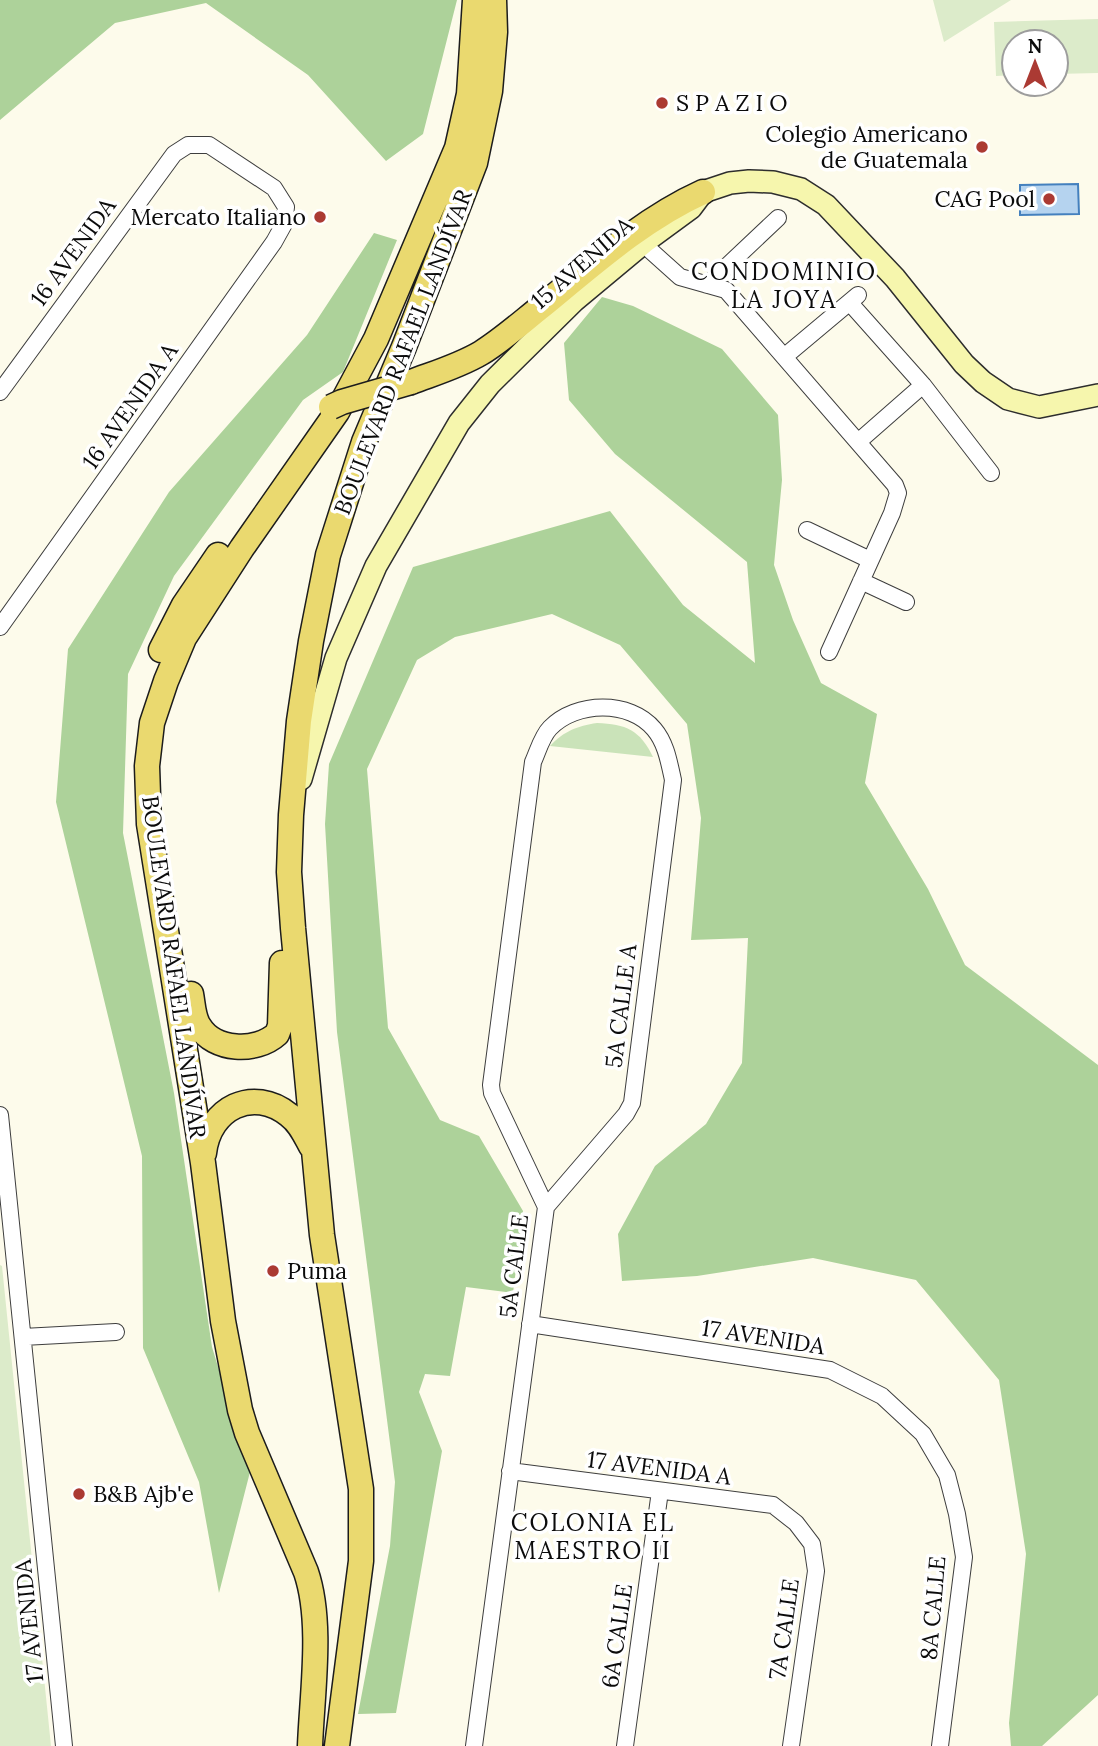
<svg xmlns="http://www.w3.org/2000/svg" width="1098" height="1746" font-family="Lora,serif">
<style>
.green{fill:#cae3b9}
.forest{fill:#add29a}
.pitch{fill:#dcebca}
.water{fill:#b5d3ef;stroke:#4480be;stroke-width:2}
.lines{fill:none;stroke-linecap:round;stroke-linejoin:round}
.street-casing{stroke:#3e3e3e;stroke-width:18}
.secondary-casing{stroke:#2d2d2d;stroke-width:24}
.primary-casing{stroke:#1c1c1c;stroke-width:27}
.street{stroke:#fff;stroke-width:16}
.secondary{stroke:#f6f6ad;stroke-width:21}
.primary{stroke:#ead96f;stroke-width:24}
.primary-bridge-casing{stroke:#1c1c1c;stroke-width:27;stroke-linecap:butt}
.primary-bridge{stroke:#ead96f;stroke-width:24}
.poi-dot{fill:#ab3a33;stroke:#fff;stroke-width:2.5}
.labels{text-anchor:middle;stroke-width:7;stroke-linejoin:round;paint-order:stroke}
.poi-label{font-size:23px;fill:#0b0b0b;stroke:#fff;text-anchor:start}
.street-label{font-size:23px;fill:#0b0b0b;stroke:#fff}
.neighbourhood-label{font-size:24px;letter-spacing:2px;fill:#0b0b0b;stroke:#fff}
</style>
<rect width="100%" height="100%" fill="#fdfbeb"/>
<path class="green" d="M597 723C626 724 640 730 653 757L550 746C564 731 577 726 597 723Z"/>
<path class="forest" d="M0 0H457L423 134 386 161 308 75 206 3 115 23 0 120Z
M374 233 397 240 343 372 303 400 174 576 128 674 123 833 174 1093 212 1347 250 1472 219 1593 199 1482 143 1348 142 1156 56 802 68 649 169 492 307 335Z
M602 297 633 306 722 349 778 415 782 480 774 565 793 620 821 683 877 714 865 783 928 889 965 965 1098 1065V1695L1042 1746H1011L1009 1723 1026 1554 999 1380 916 1280 813 1258 697 1276 622 1281 618 1234 655 1166 706 1124 742 1063 748 938 691 940 701 818 687 724 620 645 552 614 455 637 417 660 367 769 388 1028 440 1120 479 1136 523 1211 513 1293 466 1287 450 1376 425 1374 419 1392 442 1451 396 1713 358 1714 390 1546 395 1482 337 1032 325 824 329 764 413 567 610 511 683 605 755 663 747 562 615 454 569 400 564 343Z"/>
<path class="pitch" d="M933 0H1011L944 42Z
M1098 19V73L1056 74V42H1014V75L996 76 994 22Z
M0 1265 2 1266 51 1746H0Z"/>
<path class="water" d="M1078 184 1079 214 1020 215V185Z"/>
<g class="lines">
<defs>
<path id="street" d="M646 241 651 251 680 277 726 290 895 485 898 493 892 513 829 652
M707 285 778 218
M850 303 923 385
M784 357 858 295
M0 392 174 154 188 145H209L274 188 286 207 284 224 274 242 0 627
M858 442 923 385 991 473
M807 530 870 560
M861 581 906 602
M0 1115 64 1746
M530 1324 830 1370 882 1396 923 1434 947 1475 957 1514 964 1557 940 1746
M23 1337 116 1332
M510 1471 773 1505 796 1523 812 1544 816 1571 791 1746
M474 1746 546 1207 492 1093 491 1085 533 762C538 751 542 736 550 728 576 701 630 700 654 729 666 743 669 762 673 780L632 1103 626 1114 546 1207
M625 1746 660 1491"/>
<path id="secondary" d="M301 779 336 658 376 566 459 423 490 384 574 301 646 241 691 208 703 192 730 183 749 181 773 182 801 189 826 205 895 278 964 364 983 382 1008 399 1039 407 1098 395"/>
<path id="primary" d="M411 382C435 373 459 366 481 353 502 340 521 323 541 307 591 266 643 219 703 192
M161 650 184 605 218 555
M191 994C193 1004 193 1017 199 1026 214 1051 256 1053 277 1034L280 1026 282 963
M204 1153C209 1108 253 1086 289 1115 300 1123 305 1135 311 1146
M310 1746C312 1693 323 1622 306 1572L247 1433 240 1410 223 1321 203 1163 149 824 147 766 152 723 166 681 184 638 242 548 337 412 376 339 457 148 469 94 475 0
M337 1746 361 1561V1489L322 1235 293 928 289 872 291 815 299 721 311 641 328 555 364 442 404 347 475 163 490 91 495 32 494 0"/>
</defs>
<use href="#street" class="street-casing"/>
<use href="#secondary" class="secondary-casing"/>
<use href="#primary" class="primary-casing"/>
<use href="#street" class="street"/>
<use href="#secondary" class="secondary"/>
<use href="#primary" class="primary"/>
<defs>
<path id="primary-bridge" d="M331 407 342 402 411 382"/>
</defs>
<use href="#primary-bridge" class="primary-bridge-casing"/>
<use href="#primary-bridge" class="primary-bridge"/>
</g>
<g class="poi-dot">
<circle cx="662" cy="103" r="7"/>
<circle cx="982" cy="147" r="7"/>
<circle cx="1049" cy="199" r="7"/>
<circle cx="320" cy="217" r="7"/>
<circle cx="273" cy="1271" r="7"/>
<circle cx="79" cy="1494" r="7"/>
</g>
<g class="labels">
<g class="poi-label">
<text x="676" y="111">S P A Z I O</text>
<text x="968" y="142" text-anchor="end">Colegio Americano<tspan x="968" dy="26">de Guatemala</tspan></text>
<text x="1035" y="207" text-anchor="end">CAG Pool</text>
<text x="306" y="225" text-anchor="end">Mercato Italiano</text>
<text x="287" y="1279">Puma</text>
<text x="93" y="1502">B&amp;B Ajb'e</text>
</g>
<g class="street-label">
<text transform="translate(73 252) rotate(-54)" y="8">16 AVENIDA</text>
<text transform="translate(582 263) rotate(-41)" y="8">15 AVENIDA</text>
<text transform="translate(403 352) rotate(-69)" y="8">BOULEVARD RAFAEL LANDÍVAR</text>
<text transform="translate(130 406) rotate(-55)" y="8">16 AVENIDA A</text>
<text transform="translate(174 967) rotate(82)" y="8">BOULEVARD RAFAEL LANDÍVAR</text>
<text transform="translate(621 1006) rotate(-83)" y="8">5A CALLE A</text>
<text transform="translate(514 1266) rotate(-83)" y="8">5A CALLE</text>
<text transform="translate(763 1337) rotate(9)" y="8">17 AVENIDA</text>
<text transform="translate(659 1468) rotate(7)" y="8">17 AVENIDA A</text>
<text transform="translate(933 1608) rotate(-85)" y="8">8A CALLE</text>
<text transform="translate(29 1621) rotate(-96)" y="8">17 AVENIDA</text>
<text transform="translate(784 1629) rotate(-82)" y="8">7A CALLE</text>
<text transform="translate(617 1636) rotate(-82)" y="8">6A CALLE</text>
</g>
<g class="neighbourhood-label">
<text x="784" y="280">CONDOMINIO<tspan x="784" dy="28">LA JOYA</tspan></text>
<text x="593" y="1531">COLONIA EL<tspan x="593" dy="28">MAESTRO II</tspan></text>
</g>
</g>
<g transform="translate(1035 63)"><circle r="33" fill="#ffffff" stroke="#9d9d9d" stroke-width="2"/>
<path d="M0-5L12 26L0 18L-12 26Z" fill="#ab3a33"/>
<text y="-10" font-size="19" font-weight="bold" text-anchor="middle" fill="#0b0b0b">N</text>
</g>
</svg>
